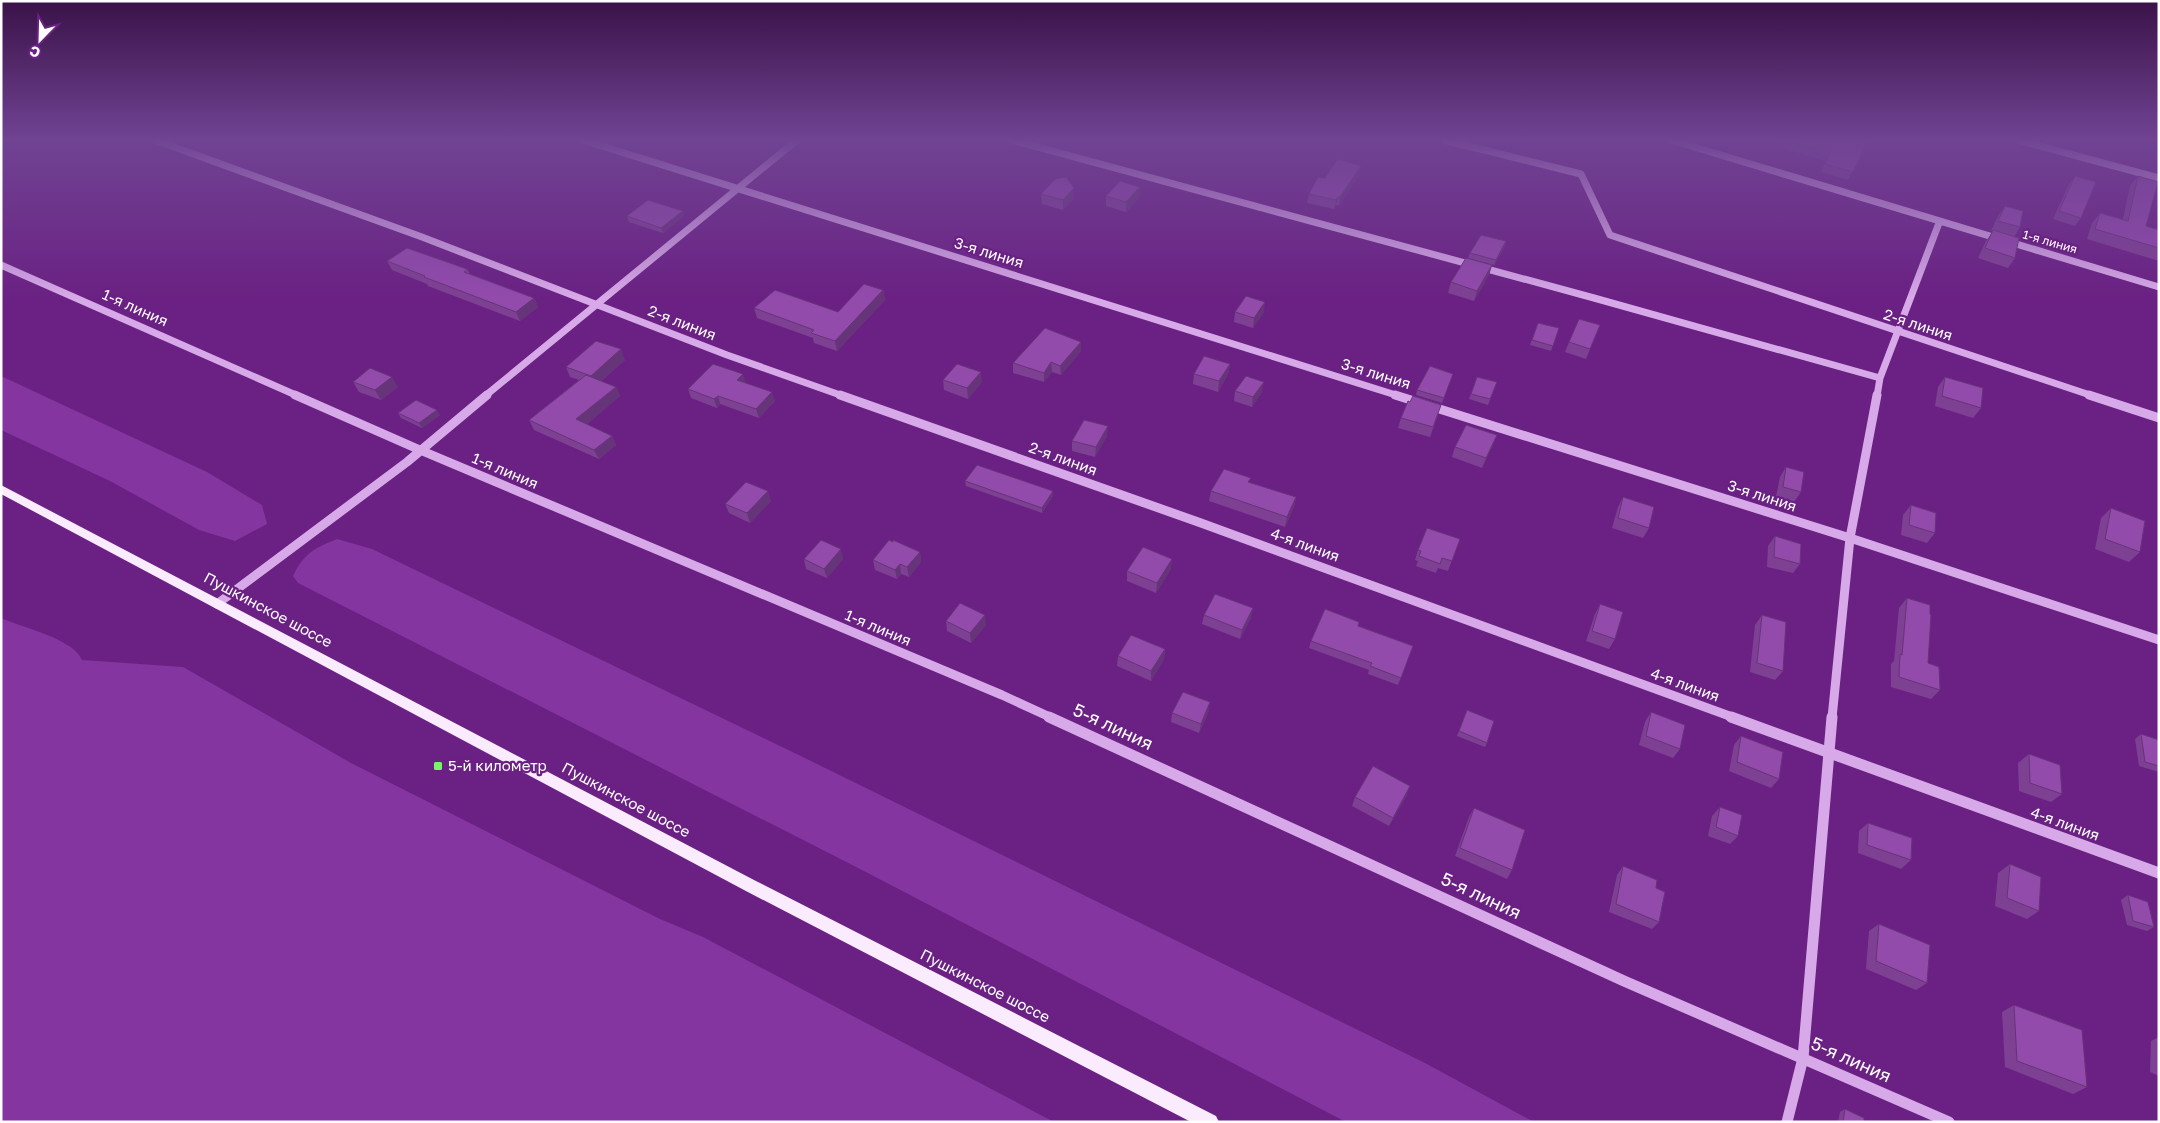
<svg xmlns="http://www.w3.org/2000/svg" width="2160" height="1123" font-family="'Golos Text',sans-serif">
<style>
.green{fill:#8435a0}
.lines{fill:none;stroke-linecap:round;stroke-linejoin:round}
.minor-far2{stroke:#d7a9e8;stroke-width:7}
.minor-far1{stroke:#d7a9e8;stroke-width:9}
.minor{stroke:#d7a9e8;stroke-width:11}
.major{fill:#faebfe;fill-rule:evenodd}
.wall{fill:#7e4093}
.shaded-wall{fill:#663478}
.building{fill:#924aab;stroke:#663478}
.poi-dot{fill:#79f56a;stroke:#6a2183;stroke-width:2}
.labels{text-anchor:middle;stroke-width:4.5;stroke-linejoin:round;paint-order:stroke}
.far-street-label{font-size:12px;fill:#fff;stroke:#6a2183}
.street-label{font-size:15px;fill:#fff;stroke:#6a2183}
.poi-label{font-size:15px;fill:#fff;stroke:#6a2183;text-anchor:start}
.near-street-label{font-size:18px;fill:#fff;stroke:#6a2183}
</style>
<rect width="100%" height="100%" fill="#6a2183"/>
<path class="green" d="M1 376 207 472 262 505 267 524 235 541 199 530 110 481 1 430Z
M337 539 372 549 813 762 1425 1063 1534 1122H1346L862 870 298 583 293 576C304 553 315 548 337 539Z
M1 618C21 627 74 639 82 660L183 667 351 763 660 919 703 937 1054 1122H1Z"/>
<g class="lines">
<path class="minor-far2" d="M155 140 422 237 727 355 843 396
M583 140 1399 396
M1012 140 1594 298 1880 378
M1444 140 1581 174 1610 235 2093 396
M1671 140 2159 287
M2018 140 2159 178
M1 265 298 396
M485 396 797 140
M1877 396 1880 378 1939 223"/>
<path class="minor-far1" d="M295 395 420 450 1002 695 1052 718
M840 395 1201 523 1735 718
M1395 395 1850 538 2159 640
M2089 395 2159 418
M217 604 407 462 487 395
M1832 718 1850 538 1877 395"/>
<path class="minor" d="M1049 717 1624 981 1949 1122
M1731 717 2159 873
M1787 1122 1803 1058 1832 717"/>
<path class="major" d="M1 485 754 880 1216 1116 1219 1122H1191L744 890 1 494Z"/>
</g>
<path class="wall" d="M1781 140H1868L1848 180 1821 172 1826 161 1778 147Z
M1360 174 1339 206 1336 205 1334 209 1307 203 1309 194 1325 178Z
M2075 176 2081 218 2075 226 2053 219 2069 184Z
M2138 176 2146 226 2159 230V261L2087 239 2092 223 2100 213 2123 219 2130 186Z
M1041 194 1074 198 1063 210 1042 204Z
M1106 196 1140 197 1126 212 1106 206Z
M2005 206 2020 227 2014 237 2015 258 2008 268 1978 258 1986 241 1993 231H1991L1998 216Z
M683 211 684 216 663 233 629 222 627 216Z
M1506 241 1505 246 1494 265 1468 258 1470 253Z
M387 261 467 269 470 274 534 298 538 307 520 321 428 286 427 284 392 270Z
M1492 265 1489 275 1474 301 1448 293 1451 282Z
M883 290 885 300 837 351 814 343 813 338 757 318 754 308 838 312Z
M1235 312H1264L1253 328 1234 322Z
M1538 323 1559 328 1551 351 1530 345Z
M1600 325 1586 359 1565 352 1569 342Z
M1081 342V351L1061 375 1052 372 1044 382 1013 373V363Z
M625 360 601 381 616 387 620 396 587 424 612 436 616 445 599 459 534 430 529 420 579 380 570 377 566 367Z
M1230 364 1228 374 1218 392 1193 384 1194 374Z
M1453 374 1442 403 1416 395 1417 390Z
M1477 377 1497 382 1488 405 1469 399Z
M1945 377 1981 408 1973 418 1935 406 1938 387Z
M943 380 982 382 968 399 944 390Z
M353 382 398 387 381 400 359 392Z
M746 383 775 401 759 418 720 404 717 408 691 398 688 389Z
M1235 391 1262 392 1252 407 1234 401Z
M398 413 440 415 422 428 401 418Z
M1438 415 1430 437 1398 428 1401 418Z
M1107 436 1095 457 1072 451V441Z
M1493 445 1482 468 1452 457 1455 447Z
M1786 467 1801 492 1794 502 1776 497 1780 477Z
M965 481 1053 491V496L1042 513 966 486Z
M1211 491 1296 497 1294 507 1285 527 1209 501Z
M1623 497 1649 528 1643 538 1612 528 1618 507Z
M771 501 750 523 729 513 725 504Z
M1911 505 1935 533 1927 543 1901 535 1903 515Z
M2111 508 2140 552 2129 562 2095 549 2101 518Z
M1775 536 1800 564 1793 573 1767 567 1768 546Z
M1460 539 1448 571 1438 568 1436 573 1416 566 1418 561 1415 560 1418 550Z
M920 552 921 562 909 577 901 574 897 579 875 570 873 560Z
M804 559H843L827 578 806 569Z
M1171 569 1156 593 1127 581V571Z
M1907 598 1928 663 1940 690 1931 699 1891 687V664L1894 661 1899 608Z
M1600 604 1615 639 1609 649 1586 641 1595 614Z
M1204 615 1251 618 1240 639 1202 624Z
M1762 615 1783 671 1775 680 1750 672 1755 625Z
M946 621 986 625 971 643 947 631Z
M1359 622 1358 626 1413 646 1398 685 1368 674 1369 670 1309 648 1311 641Z
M1165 649 1164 659 1151 681 1117 666 1118 656Z
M1467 710 1487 743 1485 747 1457 736Z
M1209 711 1199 733 1171 722 1172 713Z
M1651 712 1680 749 1673 758 1639 745 1645 722Z
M2141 734 2159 740V772L2139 766 2135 739Z
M1741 736 1779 779 1771 788 1729 771 1734 745Z
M2029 754 2062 794 2051 802 2019 791 2018 763Z
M1407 795 1389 826 1352 806 1355 797Z
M1720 807 1738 836 1730 844 1708 836 1712 816Z
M1474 808 1512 870 1507 879 1455 856 1469 817Z
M1868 823 1911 860 1901 869 1858 853 1859 831Z
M2010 864 2039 911 2027 919 1995 906 1998 873Z
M1623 866 1656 888 1659 922 1652 929 1609 912 1617 875Z
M2128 895 2154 927 2147 931 2127 925 2121 900Z
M1879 924 1927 983 1916 990 1866 969 1869 931Z
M2014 1005 2087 1087 2073 1094 2005 1067 2002 1012Z
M2159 1037V1076L2150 1072 2151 1041Z
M1845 1109 1864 1122H1838L1840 1112Z"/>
<path class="shaded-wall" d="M1361 166 1360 174 1339 206 1340 197Z
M1140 187V197L1126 212V202Z
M1074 188V198L1063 210V200Z
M1338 197 1336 205 1334 209 1336 200Z
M683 211 684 216 663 233 661 228Z
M1506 241 1505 246 1494 265 1496 260Z
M1492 265 1489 275 1474 301 1477 291Z
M883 290 885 300 837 351 835 341Z
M534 298 538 307 520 321 516 312Z
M1265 302 1264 312 1253 328 1254 318Z
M1081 342V351L1061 375 1060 366Z
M621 349 625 360 595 386 591 376Z
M1051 362 1052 372 1044 382V373Z
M1230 364 1228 374 1218 392 1219 381Z
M981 372 982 382 968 399 967 388Z
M743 374 746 383 740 389 737 380Z
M392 377 398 387 381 400 375 390Z
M1264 382 1262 392 1252 407 1253 397Z
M616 387 620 396 581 429 576 419Z
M772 392 775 401 759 418 756 409Z
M718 396 720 404 717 408 714 399Z
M437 410 440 415 422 428 419 423Z
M1108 426 1107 436 1095 457 1096 447Z
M1497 435 1493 445 1482 468 1486 458Z
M612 436 616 445 599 459 594 450Z
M768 491 771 501 750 523 747 513Z
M1053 491V496L1042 513V508Z
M1296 497 1294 507 1285 527 1287 517Z
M841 549 843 559 827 578 824 569Z
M920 552 921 562 909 577 907 567Z
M1172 559 1171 569 1156 593 1157 583Z
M900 564 901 574 897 579 895 570Z
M1253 608 1251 618 1240 639 1242 630Z
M985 615 986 625 971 643 970 633Z
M1165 649 1164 659 1151 681V671Z
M1210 702 1209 711 1199 733 1201 724Z
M1410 786 1407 795 1389 826 1393 818Z"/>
<path class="building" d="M1786 140H1868L1853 172 1825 164 1830 153Z
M1338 159 1361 166 1340 197H1338L1336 200 1309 194 1318 177 1325 178Z
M2075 176 2096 182 2081 218 2059 211Z
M2138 176 2158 182 2146 226 2159 230V248L2095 229 2100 213 2128 221Z
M1066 177 1074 188 1063 200 1041 194 1055 179Z
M1120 181 1140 187 1126 202 1106 196Z
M648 200 683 211 661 228 627 216Z
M2005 206 2023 211 2020 227 1998 221Z
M1993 230 2019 238 2015 258 1985 248Z
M1481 235 1506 241 1496 260 1470 253Z
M407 248 467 269 464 272 534 298 516 312 424 277 425 276 387 261Z
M1466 258 1492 265 1477 291 1451 282Z
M864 284 883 290 835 341 811 333 814 330 754 308 775 290 838 312Z
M1246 296 1265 302 1254 318 1235 312Z
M1579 319 1600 325 1590 349 1569 342Z
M1538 323 1559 328 1553 346 1532 340Z
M1045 328 1081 342 1060 366 1051 362 1044 373 1013 363Z
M596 341 621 349 591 376 566 367Z
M1204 356 1230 364 1219 381 1194 374Z
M713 364 743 374 737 380 772 392 756 409 718 396 714 399 688 389Z
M957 364 981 372 967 388 943 380Z
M1430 366 1453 374 1444 398 1417 390Z
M370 368 392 377 375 390 353 382Z
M586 375 616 387 576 419 612 436 594 450 529 420Z
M1246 376 1264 382 1253 397 1235 391Z
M1477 377 1497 382 1490 399 1471 394Z
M1945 377 1983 388 1981 408 1942 396Z
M1413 396 1441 405 1433 427 1401 418 1408 401 1410 402Z
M416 400 437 410 419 423 398 413Z
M1084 420 1108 426 1096 447 1072 441Z
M1466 425 1497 435 1486 458 1455 447Z
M977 465 1053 491 1042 508 965 481Z
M1786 467 1804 472 1801 492 1783 487Z
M1224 469 1251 478 1248 482 1296 497 1287 517 1211 491Z
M746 482 768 491 747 513 725 504Z
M1623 497 1654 507 1649 528 1618 518Z
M1911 505 1936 513 1935 533 1909 525Z
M2111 508 2145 521 2140 552 2105 539Z
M1427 528 1460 539 1452 561 1442 558 1440 564 1419 556 1421 551 1418 550Z
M1775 536 1801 544 1800 564 1774 557Z
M821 540 841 549 824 569 804 559Z
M889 540 893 542V540L920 552 907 567 900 564 895 570 873 560Z
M1143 547 1172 559 1157 583 1127 571Z
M1215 594 1253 608 1242 630 1204 615Z
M1907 598 1930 605V614L1931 615 1928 663 1939 667 1940 690 1899 677 1900 654 1902 655Z
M960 603 985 615 970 633 946 621Z
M1600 604 1623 612 1615 639 1592 631Z
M1325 609 1359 622 1358 626 1413 646 1401 678 1370 666 1372 663 1311 641Z
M1762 615 1786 622 1783 671 1757 663Z
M1131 635 1165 649 1151 671 1118 656Z
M1183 692 1210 702 1201 724 1172 713Z
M1467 710 1494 721 1487 743 1459 731Z
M1651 712 1685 725 1680 749 1646 736Z
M2141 734 2159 740V766L2145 762Z
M1741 736 1783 752 1779 779 1737 762Z
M2029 754 2060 765 2062 794 2030 783Z
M1373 766 1410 786 1393 818 1355 797Z
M1720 807 1742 815 1738 836 1716 827Z
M1474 808 1525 830 1512 870 1460 848Z
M1868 823 1912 838 1911 860 1867 845Z
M2010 864 2041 877 2039 911 2007 898Z
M1623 866 1657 880 1656 888 1665 892 1659 922 1616 904Z
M2128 895 2148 902 2154 927 2133 921Z
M1879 924 1930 945 1927 983 1876 961Z
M2014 1005 2082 1030 2087 1087 2017 1061Z
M1845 1109 1864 1118V1122H1843Z"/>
<linearGradient id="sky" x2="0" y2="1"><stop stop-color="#3a1248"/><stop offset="0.47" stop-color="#704393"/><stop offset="1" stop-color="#704393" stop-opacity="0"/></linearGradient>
<rect width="2160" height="298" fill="url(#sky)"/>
<rect class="poi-dot" x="433" y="761" width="10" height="10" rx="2.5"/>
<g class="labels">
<g class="far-street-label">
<text transform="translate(2050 242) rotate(16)" y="4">1-я линия</text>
</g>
<g class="street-label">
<text transform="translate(989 253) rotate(17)" y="5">3-я линия</text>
<text transform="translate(135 308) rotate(24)" y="5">1-я линия</text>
<text transform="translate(682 323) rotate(21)" y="5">2-я линия</text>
<text transform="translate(1918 325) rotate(18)" y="5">2-я линия</text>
<text transform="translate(1376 374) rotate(17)" y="5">3-я линия</text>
<text transform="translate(1063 459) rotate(20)" y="5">2-я линия</text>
<text transform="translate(505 471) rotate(23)" y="5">1-я линия</text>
<text transform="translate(1762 496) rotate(18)" y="5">3-я линия</text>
<text transform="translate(1305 545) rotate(20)" y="5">4-я линия</text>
<text transform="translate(268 610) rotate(28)" y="5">Пушкинское шоссе</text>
<text transform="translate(878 628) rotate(23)" y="5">1-я линия</text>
<text transform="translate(1685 685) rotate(20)" y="5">4-я линия</text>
<text transform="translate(626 800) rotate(28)" y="5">Пушкинское шоссе</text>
<text transform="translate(2065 824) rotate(20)" y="5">4-я линия</text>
<text transform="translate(985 986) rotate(27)" y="5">Пушкинское шоссе</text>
</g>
<g class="poi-label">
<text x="448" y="771">5-й километр</text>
</g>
<g class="near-street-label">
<text transform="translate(1113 727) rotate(25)" y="6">5-я линия</text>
<text transform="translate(1481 896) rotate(25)" y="6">5-я линия</text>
<text transform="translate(1851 1060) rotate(24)" y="6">5-я линия</text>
</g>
</g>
<rect width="2160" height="1123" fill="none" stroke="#ffffff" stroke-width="5"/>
<g transform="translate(40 40) rotate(203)" stroke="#6a2183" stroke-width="4" paint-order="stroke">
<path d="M0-4L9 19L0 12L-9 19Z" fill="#ffffff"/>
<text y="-8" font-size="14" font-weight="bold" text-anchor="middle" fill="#ffffff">С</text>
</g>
</svg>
